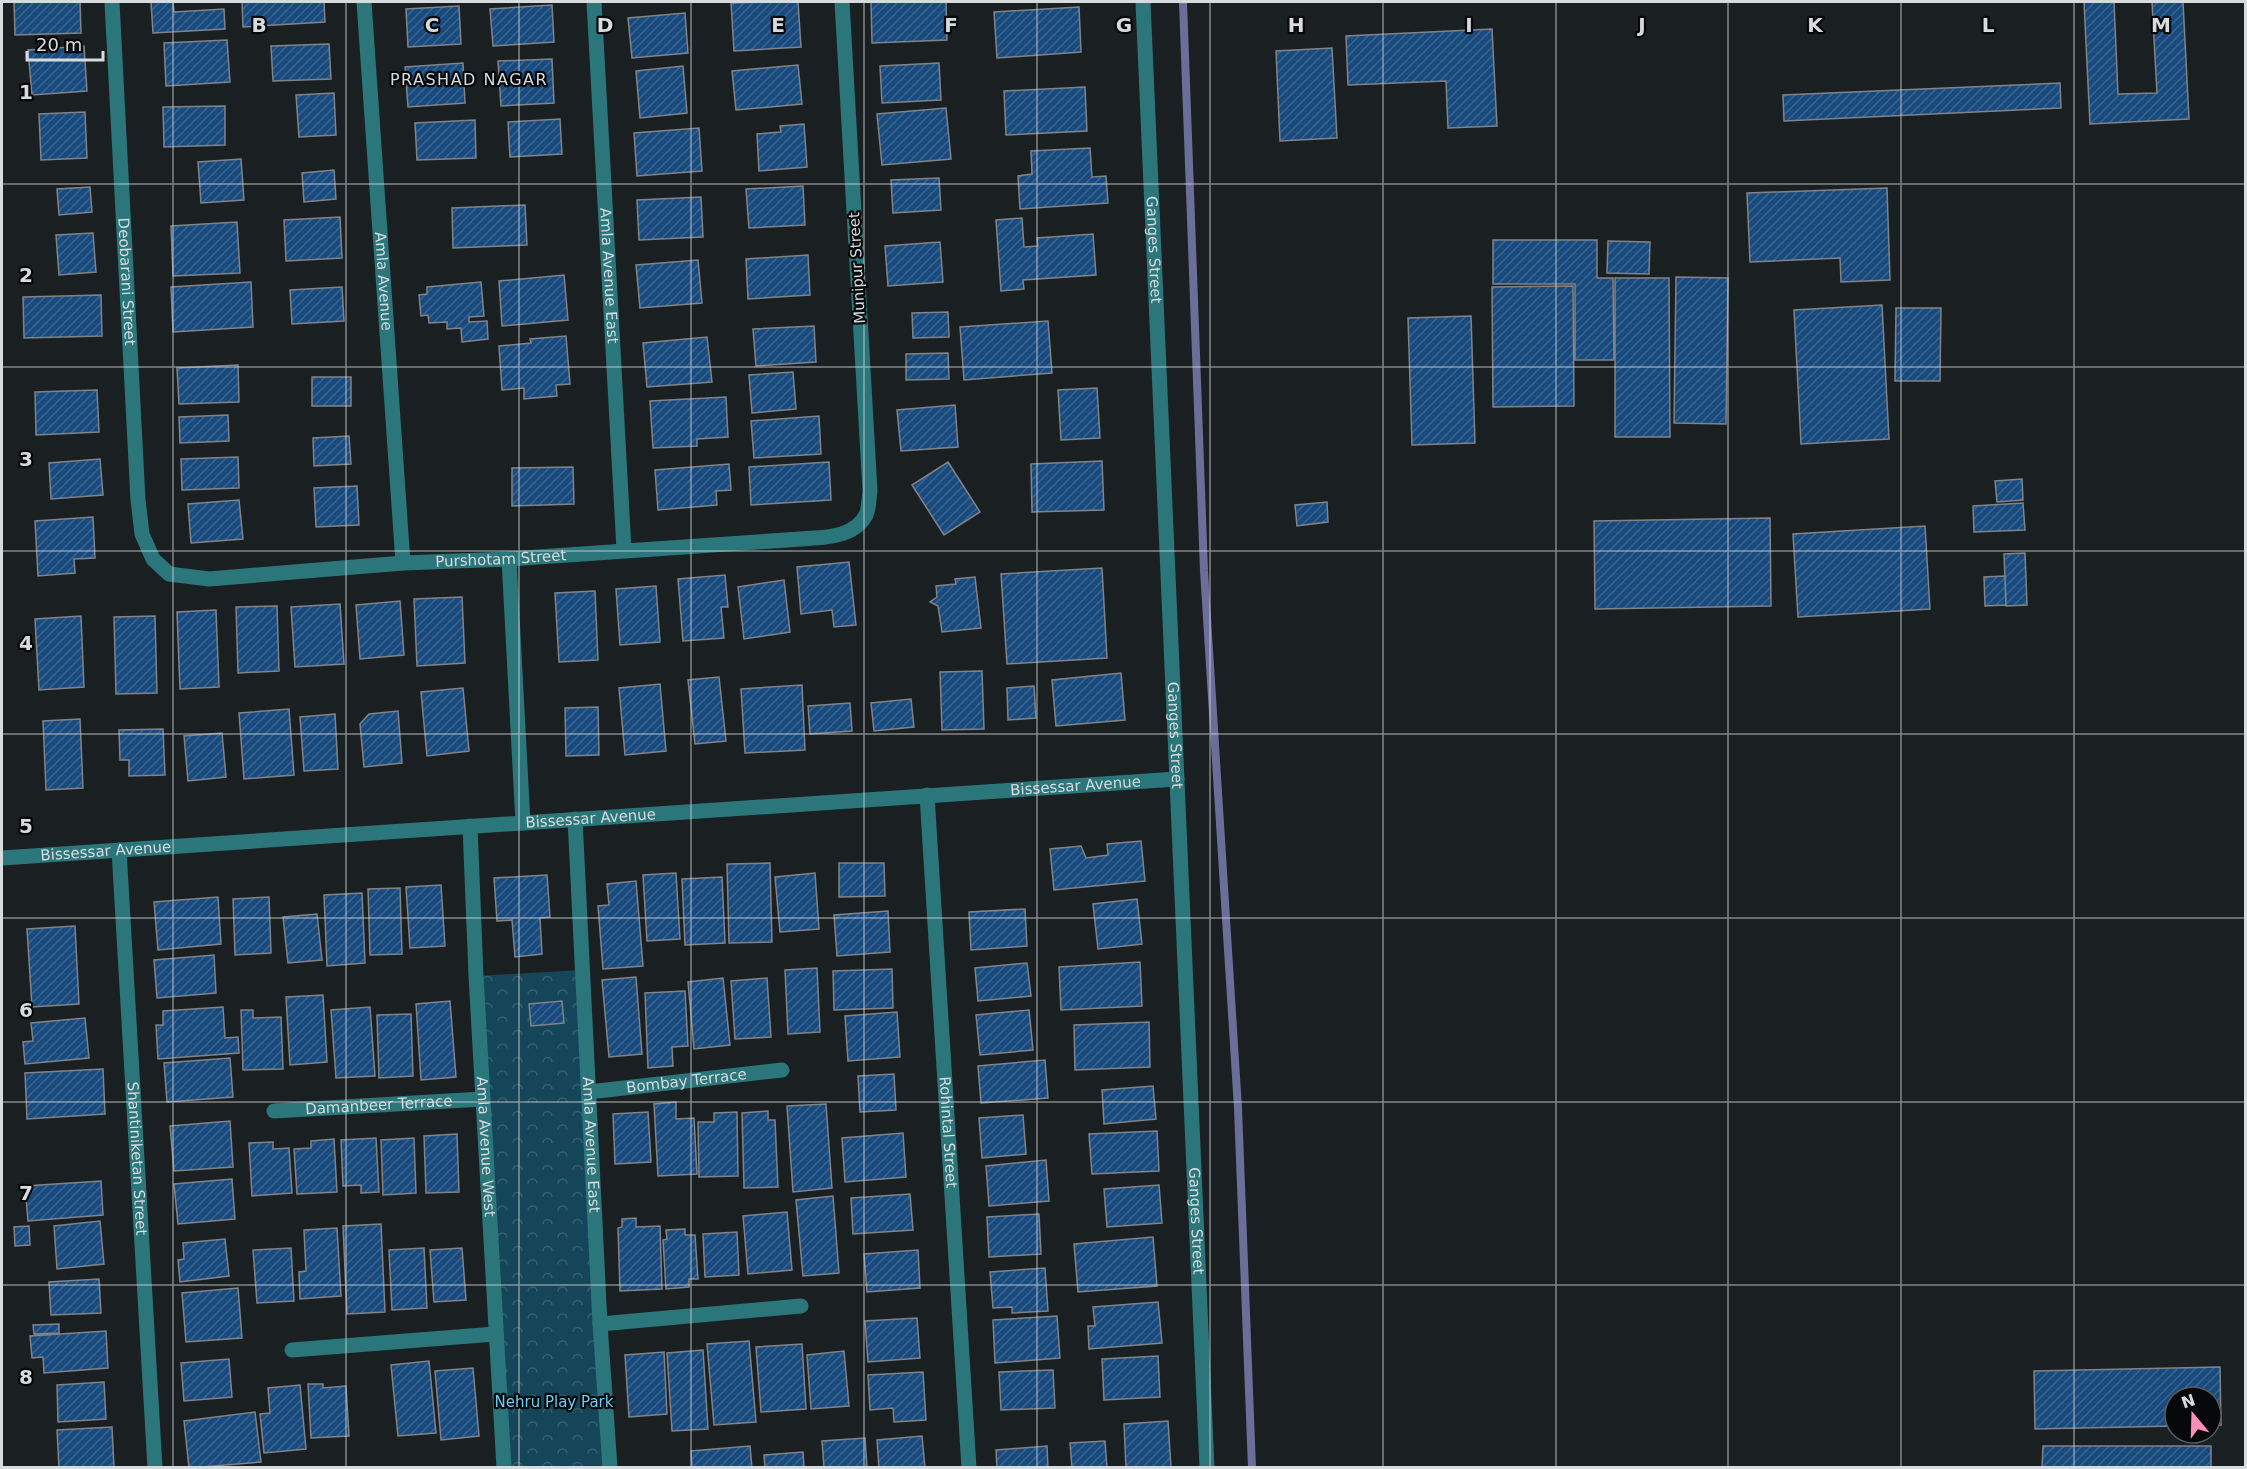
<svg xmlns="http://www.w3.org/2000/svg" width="2247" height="1469" font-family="'DejaVu Sans',sans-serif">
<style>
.park{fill:url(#park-crowns)}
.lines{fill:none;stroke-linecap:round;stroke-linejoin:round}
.stream{stroke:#6c6e9a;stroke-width:8}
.building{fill:url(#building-hatch);stroke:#808388;stroke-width:1.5}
.minor{stroke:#2b767b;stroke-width:15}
.grid{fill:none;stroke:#d8dbdd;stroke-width:1.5;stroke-opacity:0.55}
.labels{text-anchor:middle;stroke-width:4.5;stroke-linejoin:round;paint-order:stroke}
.street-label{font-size:15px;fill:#d8dbdd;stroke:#070809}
.park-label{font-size:15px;fill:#6ecdf4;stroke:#070809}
.neighbourhood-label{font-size:16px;letter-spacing:1.5px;fill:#d8dbdd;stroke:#070809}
.grid-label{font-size:20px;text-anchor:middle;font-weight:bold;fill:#d8dbdd;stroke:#070809;stroke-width:4.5;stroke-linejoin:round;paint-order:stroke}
</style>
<defs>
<pattern id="park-crowns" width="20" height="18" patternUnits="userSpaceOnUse" patternTransform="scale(1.5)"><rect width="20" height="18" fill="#154558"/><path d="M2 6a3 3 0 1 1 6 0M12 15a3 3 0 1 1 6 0" fill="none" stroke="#365f70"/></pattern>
<pattern id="building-hatch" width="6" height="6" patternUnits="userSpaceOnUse" patternTransform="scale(1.5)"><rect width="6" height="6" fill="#194a7e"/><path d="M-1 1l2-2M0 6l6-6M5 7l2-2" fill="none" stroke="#3a6490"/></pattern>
</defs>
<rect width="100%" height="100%" fill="#1a1f21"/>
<path class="park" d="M582 970 611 1467H505L476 976Z"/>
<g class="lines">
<path class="stream" d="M1183 2 1204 571 1238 1108 1252 1468"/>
</g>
<path class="building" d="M14 2H80L81 33 15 35Z
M151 2H173L174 12 224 9 225 29 153 33Z
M242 2H324L325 22 243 27Z
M764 2H798L801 47 734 51 731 3Z
M871 2H946L947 40 872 43Z
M2084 2H2114L2118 94 2157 93 2152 2H2183L2189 119 2090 124Z
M552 5 554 42 493 46 490 9Z
M459 6 461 44 408 47 406 9Z
M1079 7 1081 52 997 58 994 12Z
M685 13 688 53 632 58 628 18Z
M1492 29 1497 126 1448 128 1446 81 1348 85 1346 36Z
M227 40 230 82 166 86 164 43Z
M329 44 331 79 273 81 271 46Z
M84 46 87 91 32 95 28 50Z
M1332 48 1337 138 1280 141 1276 51Z
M552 59 554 103 501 106 498 61Z
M463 63 465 103 408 107 405 67Z
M939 63 941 100 882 103 880 66Z
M798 65 802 104 736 110 732 71Z
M683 66 687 113 640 118 636 71Z
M2060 83 2061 108 1784 121 1783 95Z
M1085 87 1087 131 1006 135 1004 91Z
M334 93 336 135 299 137 296 95Z
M225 106V145L164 147 163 107Z
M946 108 951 159 882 165 877 114Z
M85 112 87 158 41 160 39 114Z
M560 119 562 154 510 157 508 122Z
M475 120 476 158 417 160 415 123Z
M804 124 807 167 759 171 757 134 781 132 780 126Z
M699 128 702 171 637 176 634 133Z
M1090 148 1092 177 1106 176 1108 203 1020 209 1018 176 1032 174 1031 151Z
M241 159 244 200 201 203 198 162Z
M334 170 336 199 304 202 302 173Z
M939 178 941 210 893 213 891 180Z
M803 186 805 225 749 228 746 189Z
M90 187 92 212 59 215 57 189Z
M1887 188 1890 280 1841 282 1840 258 1750 262 1747 193Z
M701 197 703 237 639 240 637 200Z
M525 205 527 245 453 248 452 208Z
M340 217 342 258 286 261 284 220Z
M1022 218 1024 247 1038 246 1037 238 1093 234 1096 275 1023 280 1024 289 1001 291 996 220Z
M237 222 240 273 173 276 171 226Z
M93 233 96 272 59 275 56 235Z
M1493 240H1597V278H1613L1614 360H1575V284H1493Z
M1608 241 1650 242 1649 274 1607 273Z
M940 242 943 282 888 286 885 246Z
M808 255 810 295 748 299 746 259Z
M698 260 702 303 640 308 636 265Z
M564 275 568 320 502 326 499 281Z
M1676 277 1728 278 1726 424 1674 423Z
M1615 278H1669L1670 437H1615Z
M251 282 253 327 173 332 171 287Z
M481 282 484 316 469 317V322L487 321 488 339 462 342 461 328 447 329V322L429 323 428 315 421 316 419 295 427 294V287Z
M1573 286 1574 406 1493 407 1492 287Z
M342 287 344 321 292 324 290 290Z
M101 295 102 336 24 338 23 297Z
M1882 305 1889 439 1801 444 1794 310Z
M1896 308H1941L1940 381H1895Z
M948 312 949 337 913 338 912 313Z
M1471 316 1475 443 1412 445 1408 318Z
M1048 321 1052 373 964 380 960 327Z
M814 326 816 362 756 366 753 329Z
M566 336 570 384 556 385 557 396 524 399V388L502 390 499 346 531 343 530 339Z
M707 337 712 382 647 387 643 343Z
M948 353 949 379 906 380V354Z
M238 365 239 402 179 404 177 368Z
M793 372 796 409 752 413 749 375Z
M312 377H351V406H312Z
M1097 388 1100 438 1061 440 1058 390Z
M97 390 99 432 36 435 35 392Z
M726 397 728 437 697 439V446L653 448 650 401Z
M955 405 958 447 901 451 897 410Z
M228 415 229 441 180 443 179 417Z
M819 416 821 454 754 458 751 421Z
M349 436 351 464 314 466 313 438Z
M238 457 239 488 182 490 181 459Z
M100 459 103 495 51 499 49 463Z
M1102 461 1104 510 1032 512 1031 464Z
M829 462 831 500 751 505 749 467Z
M948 462 980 512 944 535 912 485Z
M729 464 731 490 716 491 717 505 658 510 655 470Z
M573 467 574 504 512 506V468Z
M2022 479 2023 500 1997 502 1995 481Z
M357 486 359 525 316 527 314 488Z
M239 500 243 539 191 543 188 504Z
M1327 502 1328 522 1297 526 1295 505Z
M2023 503 2025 530 1974 532 1973 506Z
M93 517 95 558 74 559 75 573 38 576 35 521Z
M1770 518 1771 606 1595 609 1594 521Z
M1925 526 1930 609 1798 617 1793 534Z
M2025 553 2027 605 2006 606 2004 554Z
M849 562 856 625 834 627 832 610 801 614 797 567Z
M1102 568 1107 658 1007 664 1001 574Z
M725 575 728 607H721L724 638 683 641 678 579Z
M2005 576 2006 605 1985 606 1984 577Z
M975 577 981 628 942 632 938 606 930 602 937 597 936 586 956 584 955 579Z
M784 580 790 632 744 639 738 587Z
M656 586 660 642 620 645 616 589Z
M595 591 598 660 559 662 555 593Z
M462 597 465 663 417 666 414 599Z
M400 601 404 655 360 659 356 605Z
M340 604 344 664 295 667 291 607Z
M277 606 279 671 238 673 236 607Z
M216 610 219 687 180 689 177 612Z
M81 616 84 687 39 690 35 619Z
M155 616 157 693 116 694 114 617Z
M982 671 984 729 942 730 940 672Z
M1121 673 1125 720 1056 726 1052 680Z
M719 677 726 741 695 744 688 680Z
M660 684 666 751 625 755 619 688Z
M802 685 805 750 745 753 741 689Z
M1034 686 1036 718 1008 720 1007 688Z
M463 688 469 751 427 756 421 692Z
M911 699 914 727 874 731 871 703Z
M850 703 852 731 810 734 808 706Z
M598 707 599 755 566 756 565 708Z
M289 709 294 775 244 779 239 713Z
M398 711 402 763 364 767 360 724 369 714Z
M335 714 338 769 304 771 300 717Z
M80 719 83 788 46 790 43 721Z
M163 729 165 775 129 776V760H120L119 730Z
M222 733 226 777 188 781 184 736Z
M1141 841 1145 881 1054 890 1050 849 1081 846 1086 858 1108 855 1107 844Z
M770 863 772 942 729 943 727 864Z
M839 863H884L885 896 839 897Z
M676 873 680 939 647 941 643 875Z
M815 873 819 929 780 932 775 877Z
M547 875 550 917 540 918 542 954 515 957 512 920 497 921 494 878Z
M722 877 725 943 685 945 682 879Z
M636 881 643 966 603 969 598 906 609 905 607 884Z
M441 885 445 946 410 948 406 887Z
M400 888 402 954 370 955 368 889Z
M362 893 365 963 327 966 324 895Z
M218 897 221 944 158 950 154 902Z
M269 897 271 953 235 955 233 899Z
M1137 899 1142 944 1098 949 1093 904Z
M1025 909 1027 946 971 950 969 912Z
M888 911 890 952 837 956 834 915Z
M317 914 322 960 288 963 283 917Z
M75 926 79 1004 32 1007 27 929Z
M214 955 216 993 157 998 154 960Z
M1140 962 1142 1006 1061 1010 1059 967Z
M1027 963 1031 996 978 1001 975 968Z
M817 968 820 1032 788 1034 785 970Z
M892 969 893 1008 834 1010 833 971Z
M636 977 642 1054 609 1057 602 980Z
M723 978 730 1045 694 1049 688 982Z
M767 978 771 1037 735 1039 731 981Z
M685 991 688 1046 672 1047 673 1066 648 1068 645 993Z
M323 995 327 1062 290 1065 286 997Z
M450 1001 456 1077 421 1080 416 1004Z
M562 1001 564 1023 531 1026 529 1004Z
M223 1007 225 1038 238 1037 239 1053 158 1059 156 1025H163V1011Z
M370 1007 375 1076 336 1078 331 1010Z
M241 1010H253V1018L281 1017 283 1069 243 1070Z
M1029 1010 1033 1050 980 1055 976 1015Z
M897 1012 900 1057 848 1061 845 1016Z
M411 1014 413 1076 379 1078 377 1015Z
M85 1018 89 1058 25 1064 23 1042 33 1041 31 1023Z
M1149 1022 1150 1067 1075 1070 1074 1025Z
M230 1058 233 1097 167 1102 164 1063Z
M1045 1060 1048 1098 981 1103 978 1066Z
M103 1069 105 1114 27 1119 25 1073Z
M894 1074 896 1110 860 1112 858 1076Z
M1153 1086 1156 1119 1104 1124 1102 1090Z
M676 1102V1119L694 1118 697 1174 658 1176 654 1104Z
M826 1104 832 1188 793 1192 787 1106Z
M768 1111V1120H775L778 1187 744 1188 742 1113Z
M648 1112 651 1162 615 1164 613 1114Z
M737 1112 738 1176 699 1177 698 1122H714V1113Z
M1023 1115 1026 1154 982 1158 979 1118Z
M230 1121 233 1167 174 1171 170 1126Z
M1157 1131 1159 1171 1092 1174 1089 1134Z
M903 1133 906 1177 845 1182 842 1138Z
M457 1134 459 1192 426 1193 424 1136Z
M376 1138 379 1192 361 1193V1185L343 1186 341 1140Z
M414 1138 416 1193 383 1195 381 1140Z
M334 1139 337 1192 297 1194 294 1149 311 1148V1141Z
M273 1142V1149L289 1148 292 1193 252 1196 249 1143Z
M1046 1160 1049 1201 989 1206 986 1166Z
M232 1179 235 1219 178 1224 174 1184Z
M101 1181 103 1215 28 1221 25 1186Z
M1159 1185 1162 1223 1107 1227 1104 1189Z
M910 1194 913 1230 853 1234 851 1198Z
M833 1196 839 1273 803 1276 796 1200Z
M787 1212 792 1270 748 1274 743 1216Z
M1039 1214 1041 1254 989 1257 987 1217Z
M636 1218V1227L660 1226 662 1289 620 1291 618 1228 622 1227V1219Z
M100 1221 104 1264 57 1269 54 1226Z
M381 1224 385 1312 347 1314 343 1226Z
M29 1226 30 1245 15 1246 14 1227Z
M337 1228 341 1296 300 1299 299 1272 306 1271 304 1230Z
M685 1229V1235H695L698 1279H689V1287L666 1289 663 1240 667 1239 666 1230Z
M737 1232 739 1275 705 1277 703 1234Z
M1153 1237 1157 1286 1078 1292 1074 1244Z
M225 1239 229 1276 180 1282 178 1260 184 1259 183 1243Z
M291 1248 294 1301 257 1303 253 1250Z
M424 1248 427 1308 392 1310 389 1250Z
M462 1248 466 1300 434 1302 430 1250Z
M918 1250 920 1288 867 1292 864 1254Z
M1045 1268 1048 1311 1012 1313V1307L993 1308 990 1272Z
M99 1279 101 1313 51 1315 49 1282Z
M238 1288 242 1338 186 1342 182 1293Z
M1158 1302 1162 1343 1089 1349 1088 1326H1095L1093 1307Z
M1057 1316 1060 1358 995 1363 993 1320Z
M917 1318 920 1358 868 1362 865 1321Z
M59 1324V1333L34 1334 33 1325Z
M106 1331 108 1368 44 1373 43 1357 32 1358 30 1336Z
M749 1341 756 1422 714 1425 707 1344Z
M802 1344 806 1409 761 1412 756 1347Z
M703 1350 708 1429 672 1431 667 1353Z
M844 1351 849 1406 811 1409 807 1355Z
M664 1352 667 1414 629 1417 625 1355Z
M1158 1356 1160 1397 1104 1400 1102 1359Z
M229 1359 232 1397 184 1401 181 1363Z
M429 1361 436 1433 398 1436 391 1365Z
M2220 1367 2221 1425 2211 1426V1397H2175V1426L2035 1429 2034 1371Z
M473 1368 479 1436 441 1440 435 1371Z
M1053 1370 1055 1408 1001 1410 999 1372Z
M923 1372 926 1420 894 1422 893 1408 870 1410 868 1375Z
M104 1382 106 1419 58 1422 57 1385Z
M308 1384H323V1388L346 1386 349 1436 311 1438Z
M300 1385 306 1449 264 1453 260 1414 270 1413 268 1388Z
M255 1412 261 1462 189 1468 184 1421Z
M1168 1421 1171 1468H1126L1124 1424Z
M112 1427 114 1467 59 1468 57 1430Z
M922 1436 925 1468H879L877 1440Z
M865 1438 867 1468H824L822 1441Z
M1105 1441 1107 1468H1072L1070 1443Z
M750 1446 752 1468H692L691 1451Z
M1047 1446 1048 1468H997L996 1450Z
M2043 1446H2211V1468H2042Z
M803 1452 804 1468H765L764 1455Z"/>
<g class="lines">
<g class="minor">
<path id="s1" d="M112 2 138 500 142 534 153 559 169 574 209 579 403 563 509 559 815 538C833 537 856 534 866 515 869 509 869 498 870 491L842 2"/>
<path id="s2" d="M364 2 403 563"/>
<path id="s3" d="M594 2 624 550"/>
<path id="s4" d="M1143 2 1207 1468"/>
<path d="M509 559 523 823"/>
<path id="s5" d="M927 795 969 1468"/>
<path id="s6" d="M575 819 600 1324 610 1468"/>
<path id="s7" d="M470 826 476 976 504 1468"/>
<path id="s8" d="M119 850 155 1468"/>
<path id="s9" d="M2 858 1177 779"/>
<path id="s10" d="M589 1092 782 1070"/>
<path id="s11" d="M274 1111 483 1099"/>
<path d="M600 1324 801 1306"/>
<path d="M292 1350 495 1334"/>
</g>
</g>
<path class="grid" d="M173 2V1468M346 2V1468M519 2V1468M691 2V1468M864 2V1468M1037 2V1468M1210 2V1468M1383 2V1468M1556 2V1468M1728 2V1468M1901 2V1468M2074 2V1468M2 184H2246M2 367H2246M2 551H2246M2 734H2246M2 918H2246M2 1102H2246M2 1285H2246"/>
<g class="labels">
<g class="street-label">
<text dy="5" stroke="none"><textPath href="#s4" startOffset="248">Ganges Street</textPath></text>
<text transform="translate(857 268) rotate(-93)" y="5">Munipur Street</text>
<text dy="5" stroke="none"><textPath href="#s3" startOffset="274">Amla Avenue East</textPath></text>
<text dy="5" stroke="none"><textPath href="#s1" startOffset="280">Deobarani Street</textPath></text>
<text dy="5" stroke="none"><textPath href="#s2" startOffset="280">Amla Avenue</textPath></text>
<text dy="5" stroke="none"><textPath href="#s1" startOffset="915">Purshotam Street</textPath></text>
<text dy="5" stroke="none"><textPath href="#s4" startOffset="734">Ganges Street</textPath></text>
<text dy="5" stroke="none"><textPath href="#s9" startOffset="1076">Bissessar Avenue</textPath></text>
<text dy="5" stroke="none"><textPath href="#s9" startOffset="590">Bissessar Avenue</textPath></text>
<text dy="5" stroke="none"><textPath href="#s9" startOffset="104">Bissessar Avenue</textPath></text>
<text dy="5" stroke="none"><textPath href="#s10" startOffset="98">Bombay Terrace</textPath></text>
<text dy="5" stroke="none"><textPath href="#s11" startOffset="105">Damanbeer Terrace</textPath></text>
<text dy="5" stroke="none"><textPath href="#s5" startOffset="338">Rohintal Street</textPath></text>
<text dy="5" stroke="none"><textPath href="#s6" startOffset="326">Amla Avenue East</textPath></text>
<text dy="5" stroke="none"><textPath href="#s7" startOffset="321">Amla Avenue West</textPath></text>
<text dy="5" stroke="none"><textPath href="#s8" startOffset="309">Shantiniketan Street</textPath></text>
<text dy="5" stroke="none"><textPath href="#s4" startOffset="1220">Ganges Street</textPath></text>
</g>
<g class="park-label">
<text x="554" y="1407">Nehru Play Park</text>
</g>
<g class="neighbourhood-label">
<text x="469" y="85">PRASHAD NAGAR</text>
</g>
</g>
<g class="grid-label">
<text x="259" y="32">B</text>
<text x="432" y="32">C</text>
<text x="605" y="32">D</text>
<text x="778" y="32">E</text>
<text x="951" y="32">F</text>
<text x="1124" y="32">G</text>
<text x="1296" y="32">H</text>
<text x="1469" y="32">I</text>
<text x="1642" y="32">J</text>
<text x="1815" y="32">K</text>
<text x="1988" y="32">L</text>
<text x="2161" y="32">M</text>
<text x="26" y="99">1</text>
<text x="26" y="282">2</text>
<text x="26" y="466">3</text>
<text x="26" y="650">4</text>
<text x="26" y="833">5</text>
<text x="26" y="1017">6</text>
<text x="26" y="1200">7</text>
<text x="26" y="1384">8</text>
</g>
<rect width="2247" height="1469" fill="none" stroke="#d8dbdd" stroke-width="6"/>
<g transform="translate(2193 1415) rotate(341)"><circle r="28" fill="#070809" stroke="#5b5c5e" stroke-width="1.5"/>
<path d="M0-4.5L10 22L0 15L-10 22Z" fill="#ff8ebb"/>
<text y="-9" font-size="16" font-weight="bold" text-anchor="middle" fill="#d8dbdd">N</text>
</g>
<path d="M27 51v9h76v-9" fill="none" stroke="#d8dbdd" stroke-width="3"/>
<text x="36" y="51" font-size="18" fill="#d8dbdd" stroke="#070809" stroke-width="4.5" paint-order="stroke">20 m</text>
</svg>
